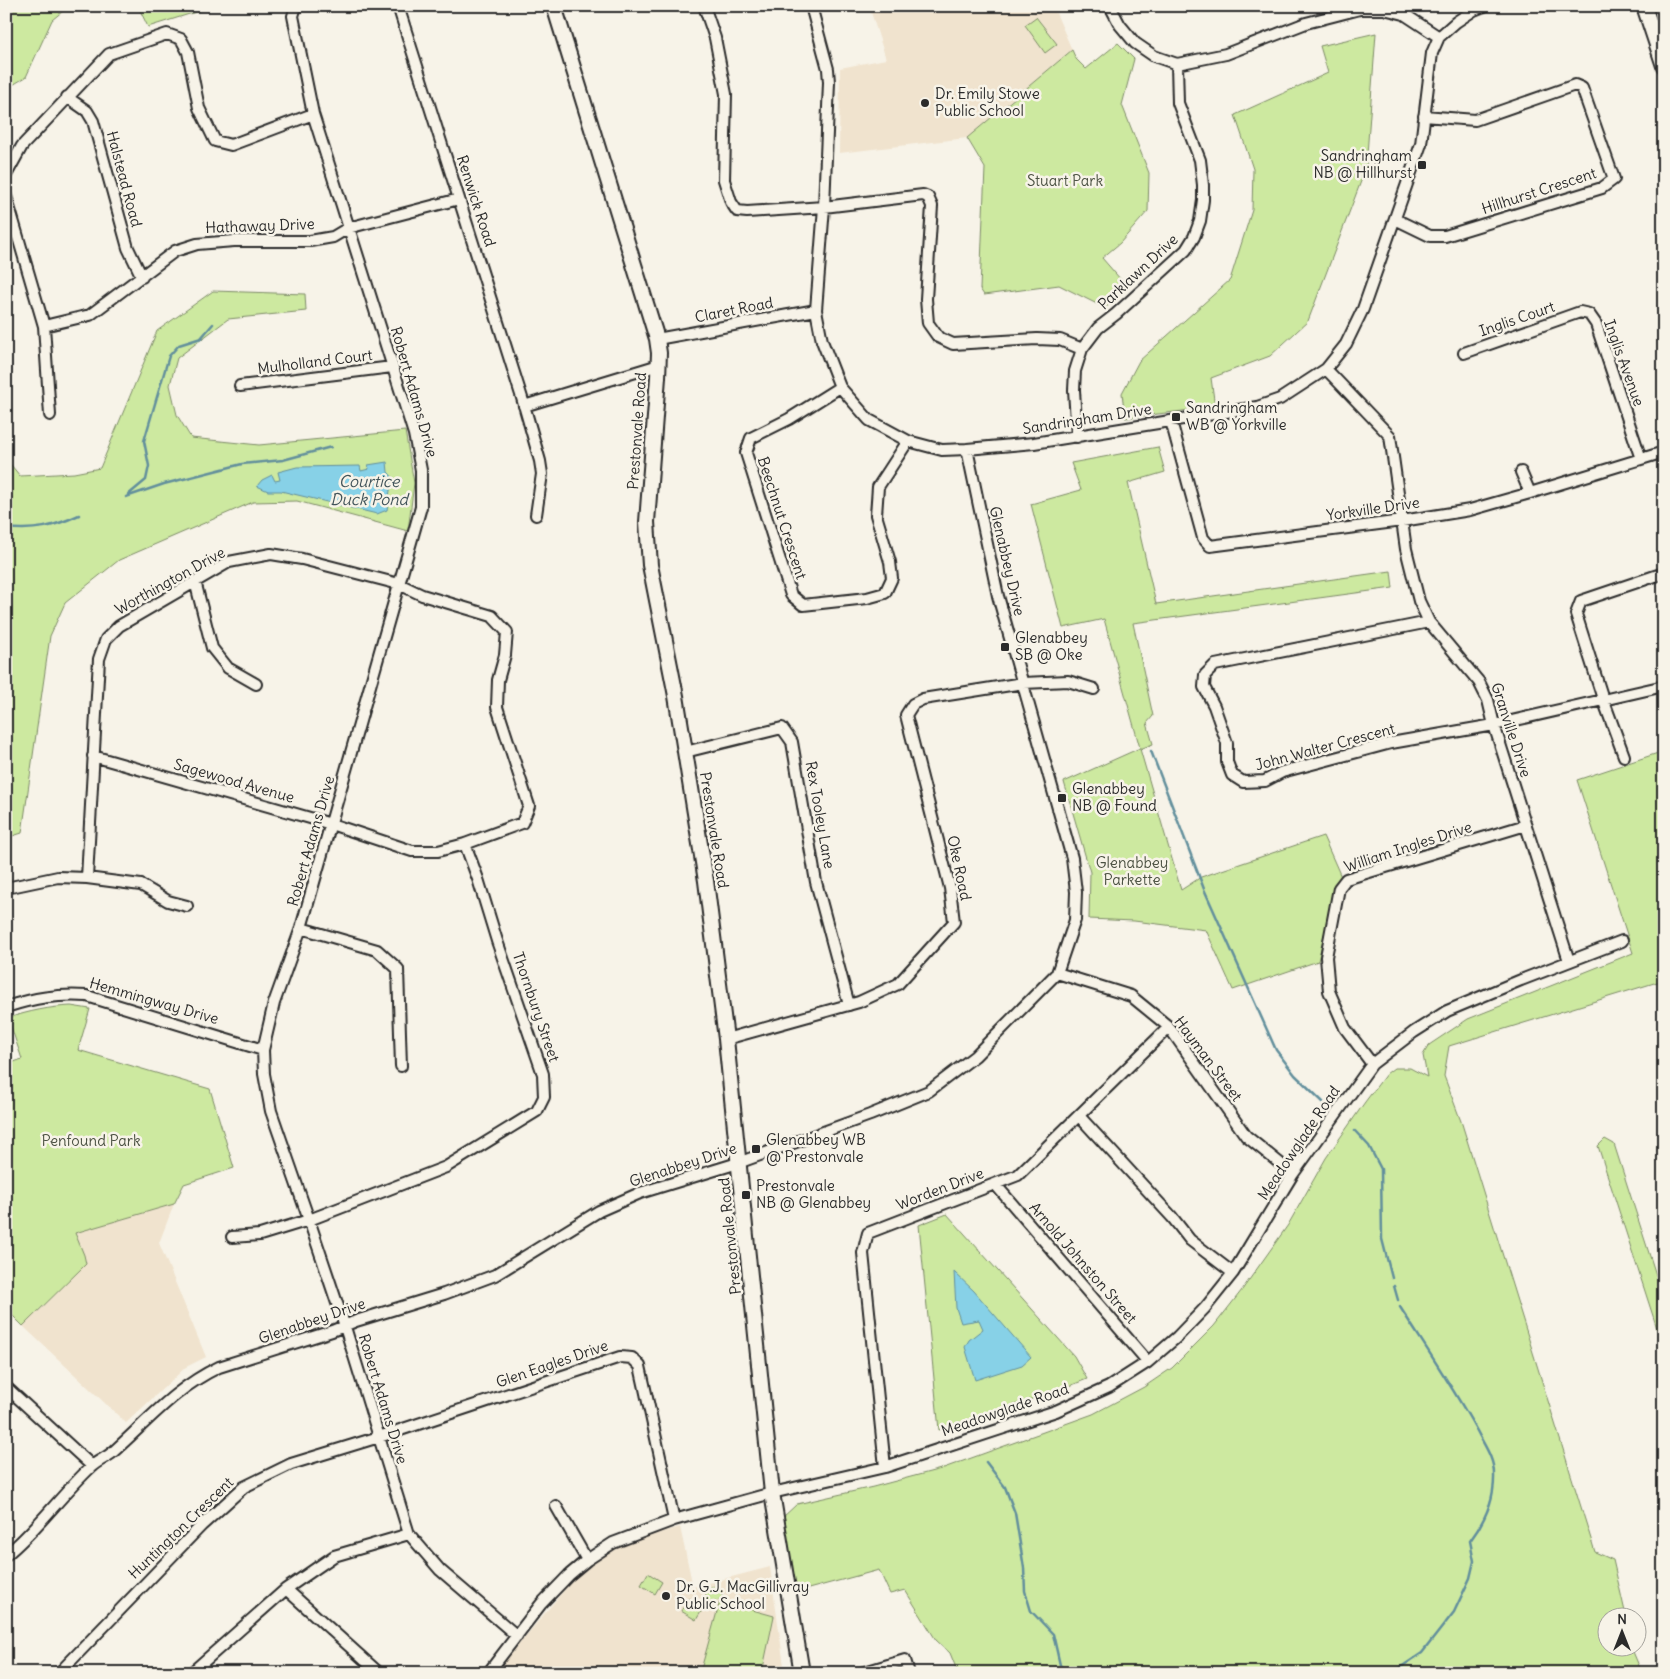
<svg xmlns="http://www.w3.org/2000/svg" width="1670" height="1679" font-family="Delius,sans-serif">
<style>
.built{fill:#f0e3ce}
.green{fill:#cde9a0;stroke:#7c8a66}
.water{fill:#87d1e7;stroke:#628f9c}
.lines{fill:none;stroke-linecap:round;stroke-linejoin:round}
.stream{stroke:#628f9c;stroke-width:2.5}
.street-casing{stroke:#2b2b2b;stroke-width:14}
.secondary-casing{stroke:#2b2b2b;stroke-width:18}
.street{stroke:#f7f3e8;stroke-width:10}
.secondary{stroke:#f7f3e8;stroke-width:14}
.poi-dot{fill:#2b2b2b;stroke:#f7f3e8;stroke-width:2}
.labels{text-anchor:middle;stroke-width:5;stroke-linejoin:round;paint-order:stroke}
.poi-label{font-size:15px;fill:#2b2b2b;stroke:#f7f3e8;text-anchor:start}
.street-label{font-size:15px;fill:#2b2b2b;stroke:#f7f3e8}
.park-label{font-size:15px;fill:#4b5142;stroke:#f7f3e8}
.water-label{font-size:16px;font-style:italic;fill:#42545a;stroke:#f7f3e8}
</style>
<rect width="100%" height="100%" fill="#f7f3e8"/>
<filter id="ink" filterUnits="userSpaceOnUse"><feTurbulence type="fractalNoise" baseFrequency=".02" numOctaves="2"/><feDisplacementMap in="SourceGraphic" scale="10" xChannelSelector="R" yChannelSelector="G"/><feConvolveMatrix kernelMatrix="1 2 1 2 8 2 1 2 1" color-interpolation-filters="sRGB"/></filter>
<g filter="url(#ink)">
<path class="built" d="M869 6H1053L1072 50 967 138 839 153 840 68 886 59Z
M174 1204 159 1243 206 1357 186 1367 126 1423 23 1326 86 1264 84 1255 74 1233Z
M680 1527 693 1587 770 1567 785 1673H495L576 1576 609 1552 642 1537Z"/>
<path class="green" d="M6 6H69L52 20 26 77 6 89Z
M138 6H215L148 27Z
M1036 17 1057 44 1045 53 1025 25Z
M1376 33 1366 168 1308 321 1270 356 1211 378 1215 407 1125 418 1122 393 1139 361 1230 280 1252 210 1253 169 1235 115 1328 73 1320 46Z
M1118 43 1134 59 1122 105 1149 173 1148 211 1120 243 1102 258 1128 288 1105 308 1059 285 984 295 980 289 985 168 967 138 1072 50 1076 59 1086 69Z
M213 291 305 294 306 311 228 319 177 358 170 385 177 415 191 438 259 445 405 431 414 483 408 531 297 501 253 502 119 560 65 603 50 636 22 833 6 838V459L20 476 74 473 100 468 157 331Z
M1158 447 1165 472 1128 483 1156 604 1391 571 1393 588 1133 623 1153 716 1147 723 1153 744 1140 749 1181 890 1201 877 1323 836 1342 879 1331 905 1318 961 1233 990 1206 930 1134 921 1089 919 1090 872 1064 782 1140 748 1104 619 1063 628 1031 504 1081 490 1071 463Z
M1664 751V980L1449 1046 1444 1076 1462 1124 1595 1552 1613 1560 1626 1616H1608V1646L1631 1647 1642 1673H958L950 1653 936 1640 905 1590 890 1594 879 1570 797 1592 782 1518 797 1504 873 1487 941 1469 1093 1414 1144 1387 1172 1368 1214 1326 1242 1290 1288 1225 1326 1158 1365 1102 1386 1074 1394 1068H1410L1427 1077 1423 1055 1429 1045 1468 1019 1633 953 1577 780Z
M71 1006 90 1009 78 1050 210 1089 234 1168 184 1184 174 1204 75 1233 84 1255 86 1264 23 1326 6 1309V1065L22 1059 8 1018C30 1011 49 1007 71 1006Z
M1605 1139 1614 1144 1664 1300V1350L1598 1146Z
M947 1214 1074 1356 1087 1379 1062 1389 939 1430 919 1225Z
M648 1573 662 1582 655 1594 641 1585Z
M719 1585 723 1599 708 1603 704 1589Z
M689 1598 704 1607 696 1620 681 1611Z
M720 1601 774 1616 762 1673H700Z"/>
<path class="water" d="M387 462 388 472 395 480 391 484 387 510 377 514 281 491H268L257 486 262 480 272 475 275 481 280 480 278 472 297 467 360 466 361 471 369 469 368 465Z
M954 1272 974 1291 1031 1357 1022 1365 975 1380 965 1347 969 1340 983 1329 979 1320 961 1323 956 1308Z"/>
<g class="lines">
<path class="stream" d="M128 495 146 480 149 466 144 441 169 356 179 345 201 338 213 324
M126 497 164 484 242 464 283 460 331 447
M6 528C35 531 53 527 79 515
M1151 751 1204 889 1276 1050 1295 1075 1323 1102
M1355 1131 1369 1146 1381 1169 1382 1239 1392 1278
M1394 1286 1398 1300
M986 1462 1005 1487 1015 1513 1024 1568 1025 1591 1031 1611 1053 1634 1060 1665 1067 1673
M1392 1673 1422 1653 1454 1612 1470 1578 1474 1561 1470 1541C1485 1521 1495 1499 1494 1474 1494 1458 1484 1445 1477 1431 1454 1389 1426 1348 1400 1307"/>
<defs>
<path id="street" d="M296 6 293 16 313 114 414 434 421 470V507L301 928 274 1003 263 1050 264 1074 271 1111 309 1220 345 1327 409 1534 440 1570 517 1636
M398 6 522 398 540 461 542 474 536 515
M704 6 715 38 726 94 724 180 731 202 737 211 747 212 824 207 923 195 928 197 932 206 926 299 928 323 938 337 953 344 1037 339 1060 340 1082 349
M811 6 828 69 829 82 824 207 816 310 822 341 840 387 869 420 908 441 942 450 967 449 1034 443 1257 407 1280 399 1326 369 1346 344 1363 309 1421 144 1432 53 1439 37 1456 22 1474 10 1484 6
M1110 6 1120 25 1135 43 1154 56 1177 64 1226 54 1306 23 1360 9H1384L1404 14 1439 37
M67 97 87 111 93 121 128 248 142 277
M6 175 22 146 109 54 167 34 181 39 188 52 199 108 215 141 231 145 313 114
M6 196 44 326 50 415
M1395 219 1430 236H1445L1602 188 1614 179 1582 88 1575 85 1475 120 1424 116
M44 326 90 315 175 251 197 244 234 241H310L333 237 348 228 459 199
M657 339 816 310
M1464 353 1580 312 1589 314 1596 324 1641 459
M1326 369 1390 436 1406 549 1419 601 1429 622 1479 682 1488 700 1494 725 1569 961
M240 386 392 367
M840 387 789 419 751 438 746 453 791 595 803 605 867 598 885 593 892 578 890 562 876 515 878 487 908 441
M524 406 659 365
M1171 421 1203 538 1210 546 1402 521 1470 510 1530 493 1664 452
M1077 437 1074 390 1075 371 1082 349 1098 328 1116 314 1186 250 1194 237 1200 221 1203 200V185L1200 160 1178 103 1177 64
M1521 472 1530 493
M195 581 212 648 228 668 256 684
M1429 622 1215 665 1205 675 1204 687 1214 706 1227 743V762L1232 775 1243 782 1265 781 1282 772 1391 743 1494 725 1664 686
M685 752 782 728 792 742 816 882 849 1005
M1624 756 1603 699 1576 614 1581 601 1664 573
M87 878 99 659 106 639 119 626 229 562 271 554 302 559 399 584 422 595 492 616 507 632 505 655 498 680 497 707 529 806 522 823 465 844 438 851H412L331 824 93 756
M6 888 58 877 87 878 141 885 168 901 187 906
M301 928 377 950 398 969 401 1066
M1057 973 1131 996 1169 1027 1246 1136 1293 1174
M6 1007C34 998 57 994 87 996L263 1050
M726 1039 859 1002 898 984 954 922 950 888 906 715 913 704 923 699 1023 683 1068 681 1094 689
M1372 1064 1345 1028 1329 991 1326 957 1339 888 1346 879 1526 825
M1079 1116 1172 1217 1190 1240 1233 1273
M995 1184 1148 1362
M232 1237 260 1235 309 1220 446 1167 537 1111 544 1097 543 1074 497 941 478 879 465 844
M6 1387 92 1466
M885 1467 863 1253 868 1233 1018 1175 1169 1027
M556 1506 587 1560
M6 1555C38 1529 61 1495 91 1467 97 1461 106 1458 113 1452 148 1421 175 1388 219 1367L332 1331 356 1321 444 1294 495 1275 599 1211 640 1193 738 1163 870 1115 929 1091 975 1056 1057 973 1075 920 1076 892 1072 858 998 596 967 449
M286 1589 379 1673
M59 1673 202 1525 244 1487 291 1464 379 1437 620 1357 632 1358 640 1366 674 1520
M191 1673 286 1589 334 1556 409 1534
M488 1673 541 1604 569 1575 587 1560 613 1543 674 1520 772 1493 885 1467 1056 1411 1109 1387 1148 1362 1177 1337 1205 1308 1233 1273 1293 1174 1372 1064 1414 1032 1447 1011 1521 980 1622 941
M861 1673 905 1660 909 1673"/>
<path id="secondary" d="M554 6 657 339 659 353 658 377 647 522 650 565 676 696 706 881 726 1039 772 1493 802 1673
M1644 6 1664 66"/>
</defs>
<use href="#street" class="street-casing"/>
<use href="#secondary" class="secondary-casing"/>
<use href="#street" class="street"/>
<use href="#secondary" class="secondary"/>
</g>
</g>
<g class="poi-dot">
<circle cx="925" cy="103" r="5"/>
<rect x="1417" y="160" width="10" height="10" rx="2.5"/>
<rect x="1171" y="412" width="10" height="10" rx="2.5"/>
<rect x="1000" y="642" width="10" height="10" rx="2.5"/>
<rect x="1057" y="793" width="10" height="10" rx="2.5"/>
<rect x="751" y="1144" width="10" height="10" rx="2.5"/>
<rect x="741" y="1190" width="10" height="10" rx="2.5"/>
<circle cx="666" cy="1596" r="5"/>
</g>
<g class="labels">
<g class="poi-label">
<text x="935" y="99">Dr. Emily Stowe<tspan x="935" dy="17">Public School</tspan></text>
<text x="1412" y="161" text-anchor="end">Sandringham<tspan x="1412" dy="17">NB @ Hillhurst</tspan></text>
<text x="1186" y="413">Sandringham<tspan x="1186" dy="17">WB @ Yorkville</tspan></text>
<text x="1015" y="643">Glenabbey<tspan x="1015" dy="17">SB @ Oke</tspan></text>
<text x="1072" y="794">Glenabbey<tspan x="1072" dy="17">NB @ Found</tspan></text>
<text x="766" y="1145">Glenabbey WB<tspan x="766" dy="17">@ Prestonvale</tspan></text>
<text x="756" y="1191">Prestonvale<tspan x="756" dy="17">NB @ Glenabbey</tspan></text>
<text x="676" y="1592">Dr. G.J. MacGillivray<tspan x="676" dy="17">Public School</tspan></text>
</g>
<g class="street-label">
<text transform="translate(124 179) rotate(75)" y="5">Halstead Road</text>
<text transform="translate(1539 191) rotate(-18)" y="5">Hillhurst Crescent</text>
<text transform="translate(476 201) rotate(72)" y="5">Renwick Road</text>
<text transform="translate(260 226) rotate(-2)" y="5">Hathaway Drive</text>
<text transform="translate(1138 272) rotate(-43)" y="5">Parklawn Drive</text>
<text transform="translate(734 310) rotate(-11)" y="5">Claret Road</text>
<text transform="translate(1517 319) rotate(-19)" y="5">Inglis Court</text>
<text transform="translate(315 362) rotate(-7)" y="5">Mulholland Court</text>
<text transform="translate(1624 363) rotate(70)" y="5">Inglis Avenue</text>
<text transform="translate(414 392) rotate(74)" y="5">Robert Adams Drive</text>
<text transform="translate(1087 419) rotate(-9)" y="5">Sandringham Drive</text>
<text transform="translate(637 431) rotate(-86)" y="5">Prestonvale Road</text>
<text transform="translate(1373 509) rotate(-8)" y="5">Yorkville Drive</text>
<text transform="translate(782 518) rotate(72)" y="5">Beechnut Crescent</text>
<text transform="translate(1007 561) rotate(77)" y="5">Glenabbey Drive</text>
<text transform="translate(170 581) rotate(-29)" y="5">Worthington Drive</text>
<text transform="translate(1511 730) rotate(72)" y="5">Granville Drive</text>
<text transform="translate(1325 747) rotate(-15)" y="5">John Walter Crescent</text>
<text transform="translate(234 781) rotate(16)" y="5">Sagewood Avenue</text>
<text transform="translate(820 815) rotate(80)" y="5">Rex Tooley Lane</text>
<text transform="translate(714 830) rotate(81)" y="5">Prestonvale Road</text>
<text transform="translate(311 841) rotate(-74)" y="5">Robert Adams Drive</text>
<text transform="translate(1408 847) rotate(-18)" y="5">William Ingles Drive</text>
<text transform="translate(959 868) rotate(78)" y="5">Oke Road</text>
<text transform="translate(154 1001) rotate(16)" y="5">Hemmingway Drive</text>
<text transform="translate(536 1007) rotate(71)" y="5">Thornbury Street</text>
<text transform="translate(1208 1059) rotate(53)" y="5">Hayman Street</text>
<text transform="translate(1299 1143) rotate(-56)" y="5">Meadowglade Road</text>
<text transform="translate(683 1165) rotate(-18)" y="5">Glenabbey Drive</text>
<text transform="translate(940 1189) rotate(-21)" y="5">Worden Drive</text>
<text transform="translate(730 1236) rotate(-96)" y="5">Prestonvale Road</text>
<text transform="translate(1083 1263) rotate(49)" y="5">Arnold Johnston Street</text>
<text transform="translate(312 1321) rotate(-19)" y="5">Glenabbey Drive</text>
<text transform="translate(552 1364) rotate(-19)" y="5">Glen Eagles Drive</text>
<text transform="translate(383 1399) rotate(73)" y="5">Robert Adams Drive</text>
<text transform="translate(1005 1410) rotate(-19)" y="5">Meadowglade Road</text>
<text transform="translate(181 1528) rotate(-44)" y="5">Huntington Crescent</text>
</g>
<g class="park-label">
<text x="1065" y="186">Stuart Park</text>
<text x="1132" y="868">Glenabbey<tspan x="1132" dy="17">Parkette</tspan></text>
<text x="91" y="1146">Penfound Park</text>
</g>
<g class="water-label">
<text x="369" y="487">Courtice<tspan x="369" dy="18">Duck Pond</tspan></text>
</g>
</g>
<rect width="1670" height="1679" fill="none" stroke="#f7f3e8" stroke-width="25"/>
<rect x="12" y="12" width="1645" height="1654" fill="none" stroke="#2b2b2b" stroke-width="2" filter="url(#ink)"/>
<g transform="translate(1622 1632)"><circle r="24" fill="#f7f3e8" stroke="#a5a39c"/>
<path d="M0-4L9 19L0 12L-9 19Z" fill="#2b2b2b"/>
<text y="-8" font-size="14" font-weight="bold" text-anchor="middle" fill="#2b2b2b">N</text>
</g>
</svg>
